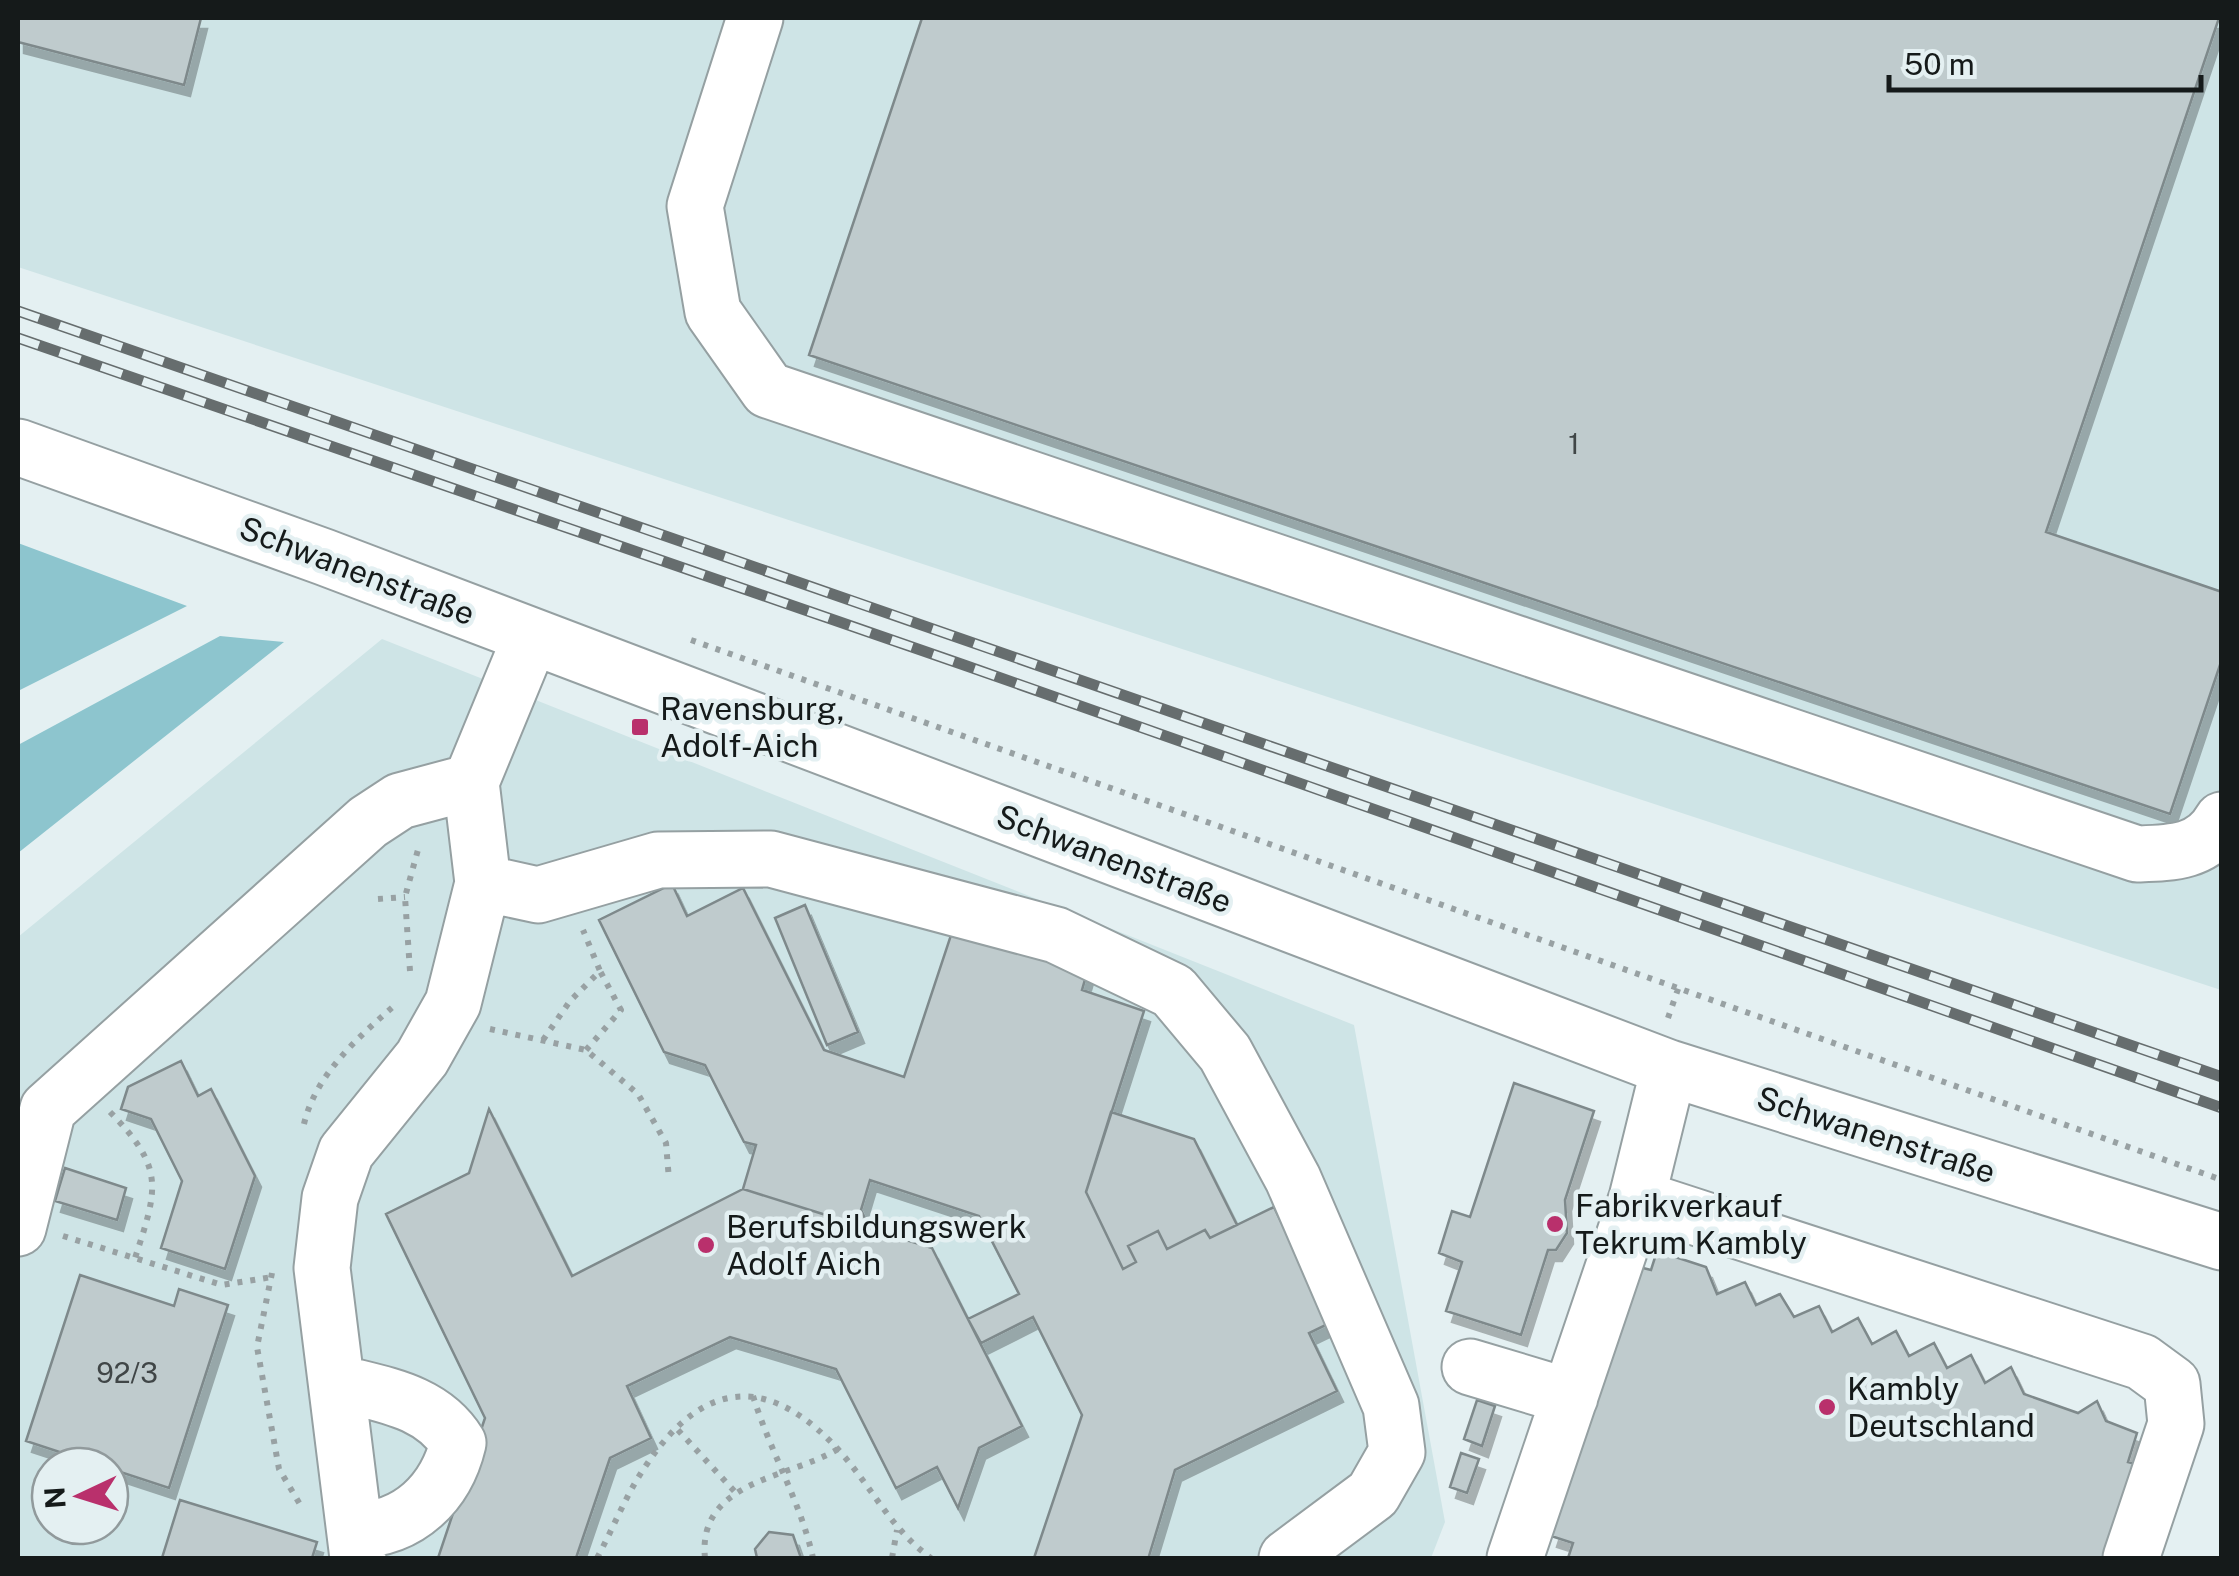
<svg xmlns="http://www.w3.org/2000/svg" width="2239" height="1576" font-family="'Public Sans',sans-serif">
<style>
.built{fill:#cee4e6;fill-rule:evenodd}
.green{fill:#8dc5ce}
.building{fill:#bfcbcd;stroke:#7e898b;stroke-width:2.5;filter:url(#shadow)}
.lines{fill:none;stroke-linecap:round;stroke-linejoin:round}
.minor-casing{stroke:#95a0a2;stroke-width:59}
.path{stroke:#98a1a3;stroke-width:6;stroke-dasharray:5 8;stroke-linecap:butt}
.minor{stroke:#fff;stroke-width:55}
.rail-casing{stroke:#666d6e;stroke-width:11}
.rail{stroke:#e4f0f2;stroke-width:8;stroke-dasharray:22;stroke-linecap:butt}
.poi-dot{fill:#b9306c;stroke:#e4f0f2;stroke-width:4}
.labels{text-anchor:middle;stroke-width:9;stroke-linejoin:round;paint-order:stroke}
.number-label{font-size:28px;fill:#404647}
.street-label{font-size:32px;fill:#151a1a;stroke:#e4f0f2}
.poi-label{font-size:32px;fill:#151a1a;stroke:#e4f0f2;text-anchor:start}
</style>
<defs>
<filter id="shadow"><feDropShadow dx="6" dy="11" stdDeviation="0" flood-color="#0004"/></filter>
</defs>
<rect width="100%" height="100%" fill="#e4f0f2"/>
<path class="built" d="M18 18H2221V990L18 267Z
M382 639 1354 1025 1445 1522 1431 1558H18V937ZM50 1466H110V1526H50Z"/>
<path class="green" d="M18 543 187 606 18 691Z
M220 636 284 642 18 853V745Z"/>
<path class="building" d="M18 18H201L184 85 18 42Z
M922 18H2219L2046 532 2222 592V659L2170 814 809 355Z
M672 884 687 916 743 888 824 1050 904 1077 954 926 1088 969 1082 990 1144 1011 1086 1192 1123 1269 1136 1262 1128 1246 1158 1231 1167 1249 1205 1230 1210 1238 1274 1207 1330 1323 1309 1333 1337 1391 1175 1470 1149 1556 1158 1558H1034L1082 1415 1033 1317 981 1343 968 1319 1019 1294 979 1216 870 1180 861 1210 870 1229 743 1189 756 1145 744 1142 705 1065 664 1052 599 920Z
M805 905 858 1032 827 1045 775 918Z
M181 1061 198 1096 211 1089 255 1176 225 1269 161 1248 182 1181 151 1119 121 1109 128 1087Z
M1514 1083 1594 1111 1565 1200 1567 1233 1556 1250H1548L1521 1335 1446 1311 1462 1262 1439 1253 1452 1211 1470 1217Z
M489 1109 572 1276 743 1189 932 1248 1022 1426 979 1448 958 1508 937 1467 896 1488 836 1369 730 1337 627 1386 651 1438 610 1458 576 1558H438L485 1418 386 1214 469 1173Z
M1111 1112 1194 1139 1237 1225 1210 1238 1205 1230 1167 1249 1158 1231 1128 1246 1136 1262 1123 1269 1086 1192Z
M65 1168 126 1188 117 1220 55 1201Z
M1657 1251 1706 1267 1717 1294 1745 1282 1756 1305 1780 1294 1794 1317 1819 1306 1832 1332 1858 1318 1872 1344 1896 1331 1909 1356 1934 1343 1947 1368 1971 1355 1985 1383 2011 1367 2024 1394 2078 1413 2097 1401 2106 1421 2137 1433 2128 1462 2140 1465 2109 1558H1568L1573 1543 1551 1536 1639 1267 1651 1270Z
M80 1275 174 1306 179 1289 228 1305 169 1488 26 1441Z
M1477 1400 1495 1406 1482 1446 1464 1439Z
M1461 1453 1479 1459 1467 1493 1450 1487Z
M180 1500 317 1542 312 1558H162Z
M769 1532 793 1535 801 1558H757L755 1549Z"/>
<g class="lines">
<defs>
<path id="minor" d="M755 18 695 206 713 312 768 390 2137 854C2171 853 2204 853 2222 820
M18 447 324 557 1669 1068 2222 1242
M483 883 538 895 658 860 771 859 1056 935 1173 991 1225 1053 1293 1179 1391 1406 1397 1452 1373 1494 1287 1558
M1637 1198 2142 1362 2172 1384 2176 1424 2131 1558
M18 1228 48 1109 368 822 400 801 471 782 530 639
M1470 1367 1570 1397
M339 1383C384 1395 432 1401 458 1443 446 1493 409 1529 356 1530
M358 1558 322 1268 330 1198 346 1152 422 1058 453 1003 483 883 471 782
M1515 1558 1637 1198 1669 1068"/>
</defs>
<use href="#minor" class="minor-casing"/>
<path class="path" d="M691 640 2222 1180
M378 899 405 897
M410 971 405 897 419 846
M1668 1018 1679 986
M490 1029 586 1050 638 1094 666 1143 669 1180
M543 1040 570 1001 600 971 583 930
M586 1050 621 1010 600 971
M110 1112C165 1168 158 1188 135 1258
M304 1124C315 1076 357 1038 394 1006
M63 1236 222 1285 272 1277
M272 1273 257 1347 279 1469 301 1506
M753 1396C770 1451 801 1503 813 1558
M678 1430 736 1493
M597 1558C614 1527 626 1494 647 1464 707 1374 775 1377 843 1455 874 1491 892 1530 931 1558
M705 1558C697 1480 791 1478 838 1449
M892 1558 897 1530"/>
<use href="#minor" class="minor"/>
<defs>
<path id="rail" d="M18 311 2222 1077
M18 338 964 665 2222 1108"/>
</defs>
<use href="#rail" class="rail-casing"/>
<use href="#rail" class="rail"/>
</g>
<g class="poi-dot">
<rect x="630" y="717" width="20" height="20" rx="5"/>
<circle cx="1555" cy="1224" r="10"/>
<circle cx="706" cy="1245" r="10"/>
<circle cx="1827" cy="1407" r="10"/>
</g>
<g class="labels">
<g class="number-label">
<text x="1574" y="454">1</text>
<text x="127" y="1383">92/3</text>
</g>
<g class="street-label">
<text transform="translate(357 571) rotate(21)" y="11">Schwanenstraße</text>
<text transform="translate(1114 859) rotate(21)" y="11">Schwanenstraße</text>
<text transform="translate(1876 1135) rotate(18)" y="11">Schwanenstraße</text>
</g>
<g class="poi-label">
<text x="660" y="720">Ravensburg,<tspan x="660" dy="37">Adolf-Aich</tspan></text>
<text x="1575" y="1217">Fabrikverkauf<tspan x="1575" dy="37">Tekrum Kambly</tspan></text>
<text x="726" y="1238">Berufsbildungswerk<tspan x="726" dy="37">Adolf Aich</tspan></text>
<text x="1847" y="1400">Kambly<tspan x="1847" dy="37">Deutschland</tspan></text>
</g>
</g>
<rect width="2239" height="1576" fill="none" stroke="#151a1a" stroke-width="40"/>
<g transform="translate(80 1496) rotate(266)"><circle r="48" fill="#e4f0f2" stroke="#919a9c" stroke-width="2.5"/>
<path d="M0-8L18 38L0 25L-18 38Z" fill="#b9306c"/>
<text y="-15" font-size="28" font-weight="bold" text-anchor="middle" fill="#151a1a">N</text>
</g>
<path d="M1889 75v15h312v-15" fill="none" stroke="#151a1a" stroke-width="5"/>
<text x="1904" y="75" font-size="30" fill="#151a1a" stroke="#e4f0f2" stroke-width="8" paint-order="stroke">50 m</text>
</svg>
